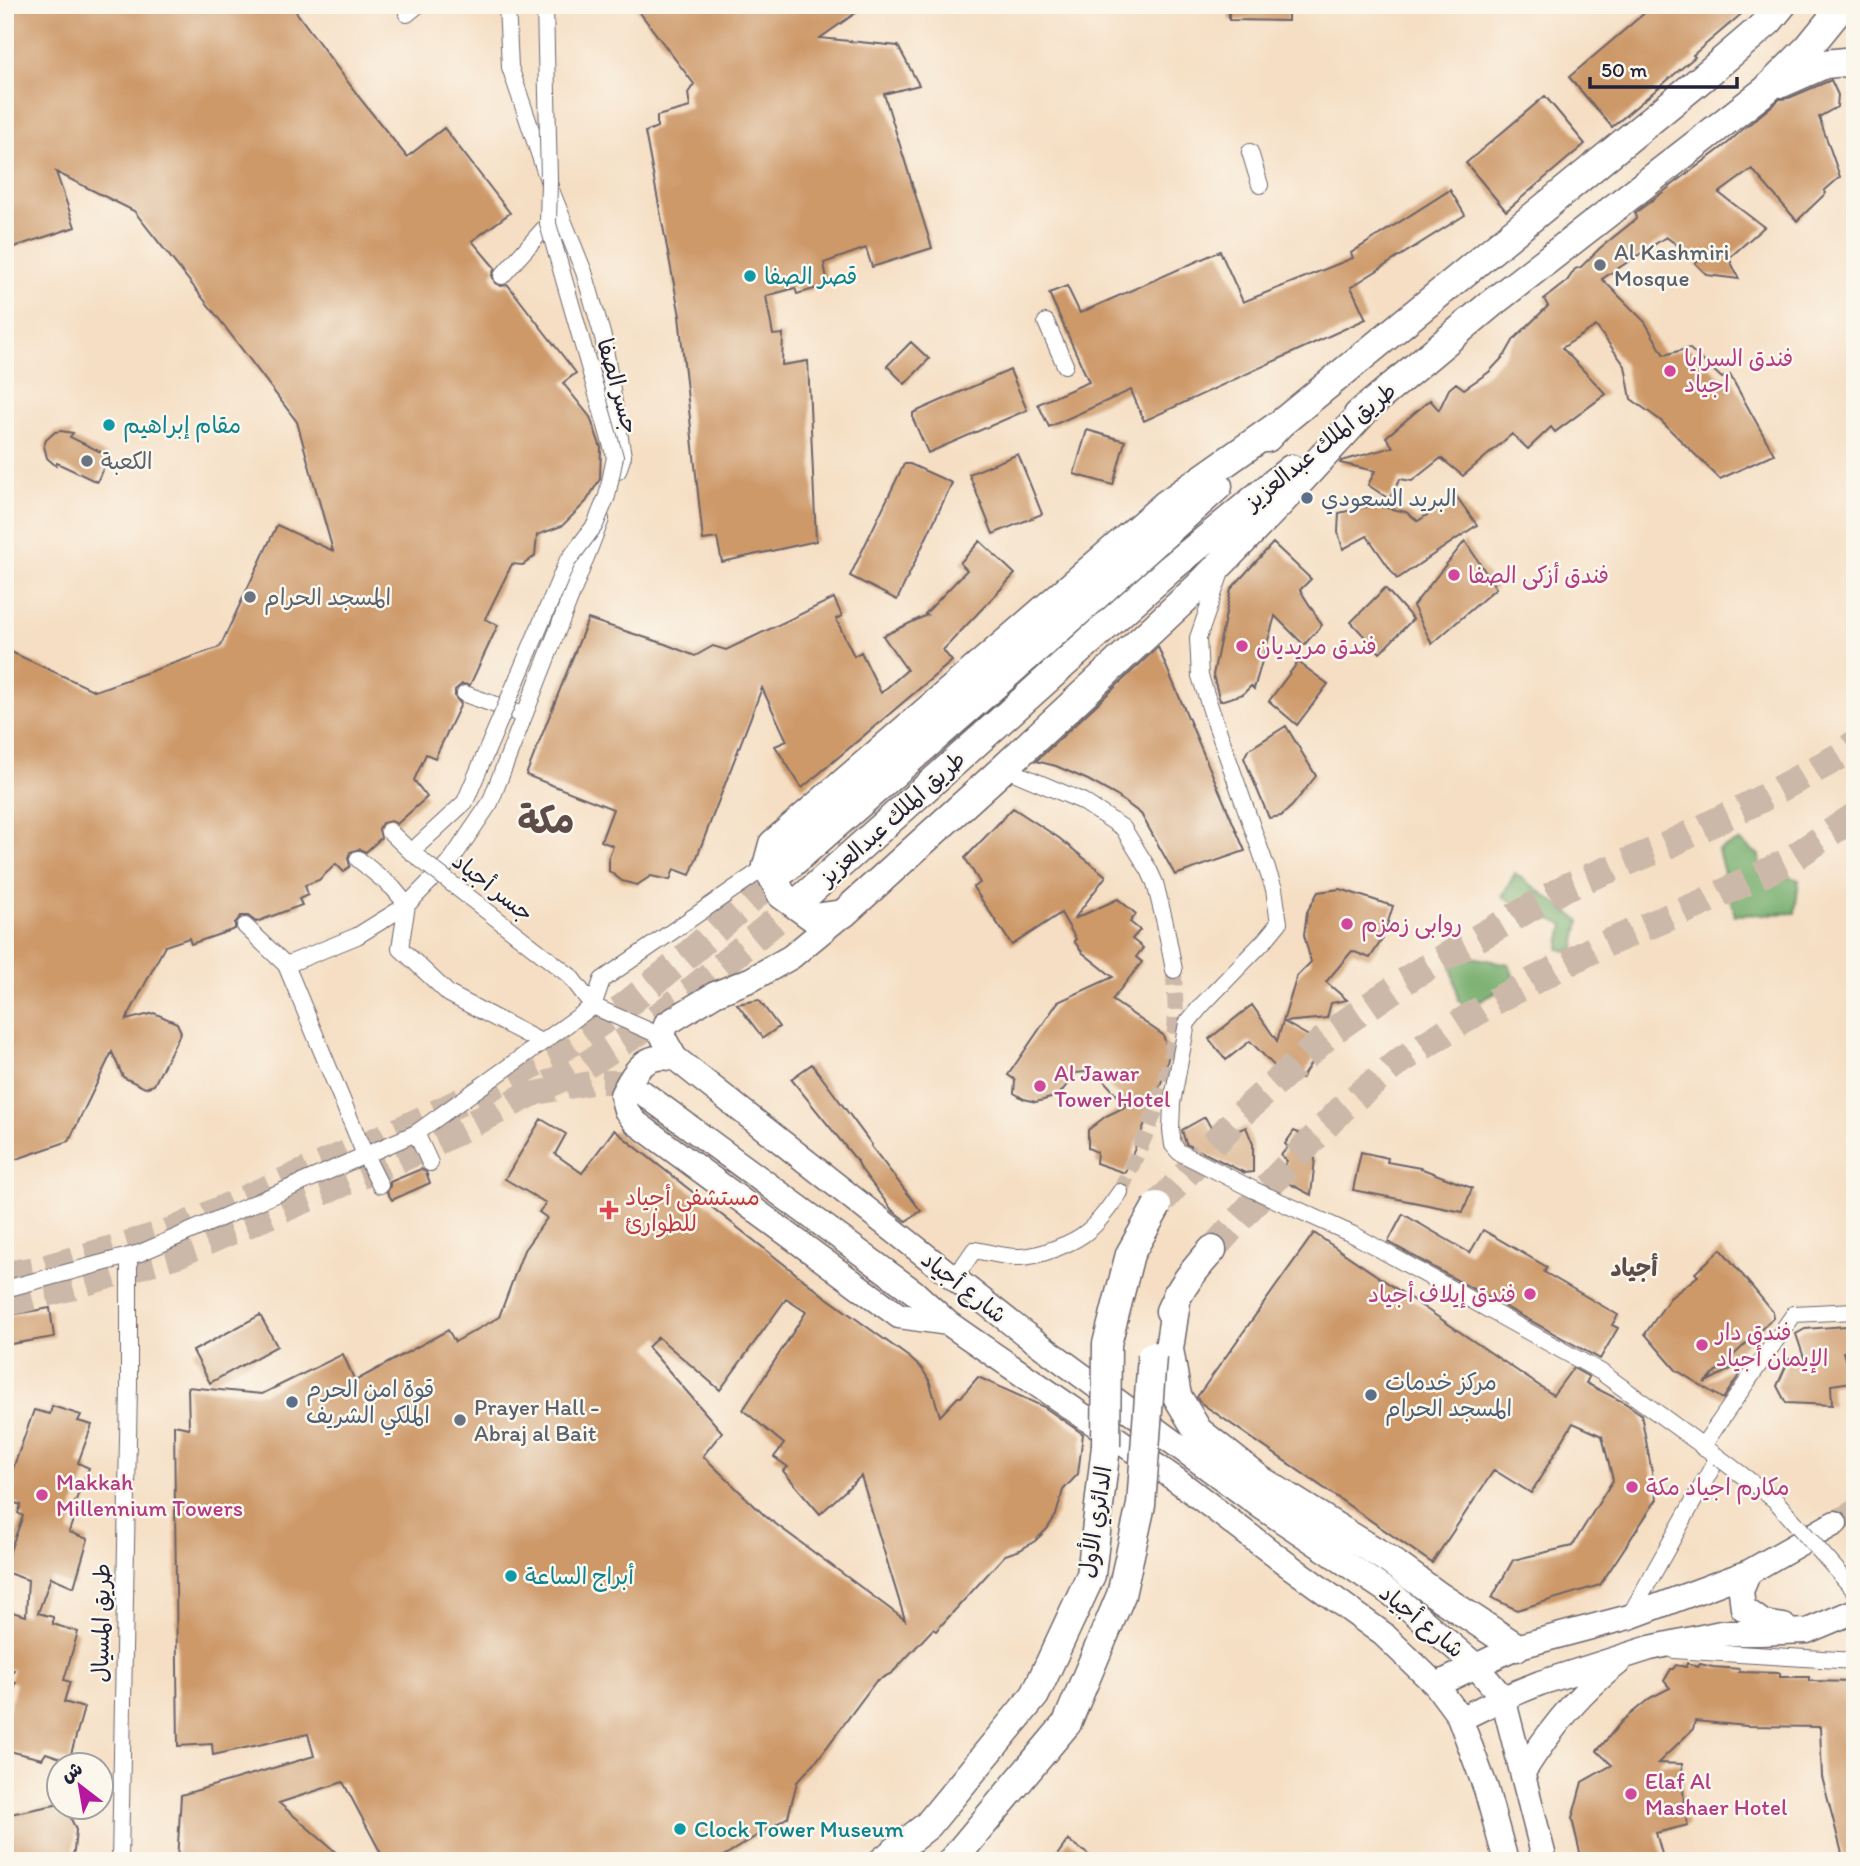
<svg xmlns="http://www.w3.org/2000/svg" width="1860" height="1866" font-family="Itim,'Playpen Sans Arabic',sans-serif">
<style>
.forest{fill:#71aa68;stroke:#4a6652;stroke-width:2}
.building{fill:#cd9969;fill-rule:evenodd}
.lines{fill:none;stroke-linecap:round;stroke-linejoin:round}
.street-tunnel{stroke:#cbb8a8;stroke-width:16;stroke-dasharray:16 8;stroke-linecap:butt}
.primary-tunnel{stroke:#cbb8a8;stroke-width:24;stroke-dasharray:24 12;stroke-linecap:butt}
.highway-tunnel{stroke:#cbb8a8;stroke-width:28;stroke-dasharray:28 14;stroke-linecap:butt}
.street-casing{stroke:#6c646b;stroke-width:18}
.primary-casing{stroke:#6c646b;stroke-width:27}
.highway-casing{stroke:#6c646b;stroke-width:31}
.street{stroke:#fff;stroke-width:16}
.primary{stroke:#fff;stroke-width:24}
.highway{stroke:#fff;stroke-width:28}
.street-bridge-casing{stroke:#6c646b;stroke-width:18;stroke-linecap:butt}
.highway-bridge-casing{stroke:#6c646b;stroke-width:31;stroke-linecap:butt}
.street-bridge{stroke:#fff;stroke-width:16}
.highway-bridge{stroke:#fff;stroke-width:28}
.worship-dot{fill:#6b7280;stroke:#fbf7ec;stroke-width:2.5}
.culture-dot{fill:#0f9aa8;stroke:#fbf7ec;stroke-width:2.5}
.hotel-dot{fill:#d1479c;stroke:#fbf7ec;stroke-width:2.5}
.service-dot{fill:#5c6f8a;stroke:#fbf7ec;stroke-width:2.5}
.health-dot{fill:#e0444e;stroke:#fbf7ec;stroke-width:2.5}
.labels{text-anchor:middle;stroke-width:5;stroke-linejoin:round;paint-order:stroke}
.worship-label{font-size:23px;fill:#5b616d;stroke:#fbf7ec;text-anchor:start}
.culture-label{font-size:23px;fill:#0d838f;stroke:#fbf7ec;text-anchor:start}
.hotel-label{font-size:23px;fill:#b23c85;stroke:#fbf7ec;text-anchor:start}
.street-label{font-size:23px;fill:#22223b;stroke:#fbf7ec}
.service-label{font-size:23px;fill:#4e5e75;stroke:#fbf7ec;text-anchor:start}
.health-label{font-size:23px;fill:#be3a42;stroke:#fbf7ec;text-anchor:start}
.neighbourhood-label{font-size:24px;font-weight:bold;fill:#5e4c4b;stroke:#fbf7ec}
.town-label{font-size:37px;font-weight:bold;fill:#5e4c4b;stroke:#fbf7ec}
</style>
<rect width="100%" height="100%" fill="#fbf7ec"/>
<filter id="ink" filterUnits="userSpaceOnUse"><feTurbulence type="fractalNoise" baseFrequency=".0143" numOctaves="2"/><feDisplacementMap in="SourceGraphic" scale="14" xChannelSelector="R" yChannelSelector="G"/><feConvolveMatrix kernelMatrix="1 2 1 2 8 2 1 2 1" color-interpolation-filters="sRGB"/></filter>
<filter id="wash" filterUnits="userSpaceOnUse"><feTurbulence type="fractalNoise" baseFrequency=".00686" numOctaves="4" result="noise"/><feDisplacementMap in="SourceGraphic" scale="28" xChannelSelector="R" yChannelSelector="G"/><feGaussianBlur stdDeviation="1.57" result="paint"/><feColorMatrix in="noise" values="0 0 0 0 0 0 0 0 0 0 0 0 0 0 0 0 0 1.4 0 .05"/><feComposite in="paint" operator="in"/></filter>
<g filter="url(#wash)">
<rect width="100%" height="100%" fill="#f5dec3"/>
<path class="forest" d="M1739 841 1759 855 1760 868 1799 880 1795 913 1735 915 1718 850Z
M1515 873 1580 921 1574 953 1559 949 1564 925 1502 897Z
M1460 955 1509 964 1515 982 1468 1008 1459 1001 1451 965Z"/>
<g id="blocks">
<path class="building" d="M5 5H291L362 101 407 157 444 128 510 213 472 241 495 268 492 275 495 283 501 286 508 285 576 373 563 383 590 417 601 448 600 479 586 502 562 526 537 535 535 556 523 565 512 564 485 619 498 625 470 685 462 684 455 690V697L461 704 435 758 426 754 414 780 427 797 397 824 391 821 382 823 379 829 381 838 366 852 359 849 350 852 348 858 350 866 344 872 336 864 319 880 305 885 308 895 299 899 302 905 256 922 248 916H241L235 923V929L191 944 189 938 165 946 126 1020 154 1013 177 1023 181 1032 154 1085 145 1088 123 1077 112 1052 69 1141 5 1163V649L95 691 220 647 277 525 333 551 297 422 216 315 134 211 56 172 75 227 5 250Z
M634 5H867L820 38 898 46 919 85 884 94 932 248 872 267 866 248 824 263 828 285 797 294 795 288 766 296 773 335 783 334 782 365 808 361 816 541 722 562 717 538 703 540 679 316H680L645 132 657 127V116L690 107 688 93 694 84Z
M1229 5H1288V21L1229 20Z
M1654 5H1752L1693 55 1695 57 1612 127 1569 77Z
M1831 80 1838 95 1837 107 1819 117 1840 177 1824 191 1826 193 1797 221 1752 169 1719 193 1764 227 1729 258 1739 279 1707 275 1695 263 1698 260 1666 237 1602 279 1645 322 1664 355 1689 348 1722 378 1730 375 1774 454 1720 479 1660 420 1631 399 1625 366 1596 326 1562 348 1606 394 1555 432 1551 427 1528 449 1512 434 1463 476 1441 458 1412 481 1400 479 1389 499 1368 485 1375 471 1340 463 1341 461 1393 447 1386 437 1430 400 1439 410 1449 389 1456 383 1464 389 1489 372 1505 355 1514 339 1548 306 1544 299 1567 281 1575 269 1581 267 1600 248 1636 219 1635 213 1728 143 1741 131 1780 99 1789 98Z
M1545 96 1585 144 1506 211 1466 163Z
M1450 190 1465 215 1351 287 1366 319 1144 421 1131 390 1049 427 1038 404 1089 382 1049 293 1067 286 1080 313 1220 251 1243 302 1353 258 1351 253Z
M911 342 929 359 905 384 887 366Z
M1010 370 1027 410 928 453 913 419V413Z
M1087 430 1125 441 1113 485 1074 474Z
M61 431 73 433 70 437 109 456 97 482 57 463 56 466 47 458 44 446 46 440 55 432Z
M1018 454 1042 514 993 534 969 474Z
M904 464H910L952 483 897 600 850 576Z
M1456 496 1477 525 1397 579 1367 536 1343 549 1338 532 1339 513 1373 505 1406 512 1418 521Z
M980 541 1015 574 943 650 952 661 802 788 775 746 787 741 762 688 690 875 674 869 670 880 651 876 637 885 622 881 609 871V857L613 846 601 841 613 809 526 775 588 619 665 644 695 656 713 646 726 650 834 598 842 616 836 619 854 656 861 652 881 693 907 670 883 636 927 615 925 614 967 570 960 563Z
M1465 541 1496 588 1432 644 1413 606Z
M1273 543 1311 579 1300 590 1322 625 1304 645 1275 616 1254 689 1251 686 1243 694 1220 701 1213 675 1231 589Z
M1385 588 1413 619 1380 653 1351 622Z
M1158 647 1245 851 1175 875 1141 814 1117 796 1088 780 1056 766 1036 761Z
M1298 662 1328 684 1297 725 1269 701Z
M1286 726 1316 776 1292 806 1281 816 1269 818 1244 758 1248 750Z
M1013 808 1059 838 1106 876 1074 919 1118 899 1136 914 1130 922 1140 930 1132 939 1143 948 1136 957 1142 962 1112 1000 1163 1035 1169 1053 1165 1073 1125 1173 1096 1163 1097 1152 1088 1148V1130L1106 1116 1127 1106 1095 1071 1076 1073 1058 1096 1036 1102 1024 1099 1014 1093 1015 1080 1008 1075 1058 1002 1113 977 1083 953 1074 941 1076 939 1061 913 1012 945 973 887 980 883 965 858Z
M1340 889 1393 906 1383 938 1370 958 1352 951 1326 982 1347 1000 1331 1003 1327 1018 1284 1022 1323 1044 1301 1079 1293 1074 1287 1079 1250 1041 1226 1060 1209 1039 1252 1005 1277 1041 1297 976 1311 962 1304 935 1307 912 1318 892Z
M759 1000 779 1027 763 1038 737 1004Z
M812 1064 872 1145 871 1146 921 1211 906 1221 892 1210 861 1169 858 1162 791 1079Z
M1205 1117 1217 1139 1246 1127 1253 1144V1172L1245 1173 1186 1144 1182 1130Z
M541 1119 566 1134 555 1154 582 1173 614 1130 823 1295 910 1358 922 1369 929 1380 940 1416 958 1397H961L978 1377 1044 1407 1083 1434 1078 1474 1063 1490 1056 1515 1047 1529 1035 1541 1020 1550 1005 1555 936 1631 933 1629 892 1673 876 1681 818 1759 797 1782 788 1817 715 1861H385L343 1782 279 1803 346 1861H177L181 1795 314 1756 308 1734 213 1755 212 1744 178 1746 174 1425 189 1428 188 1387 262 1394 343 1354 355 1381 448 1330 455 1342 499 1317 524 1250 547 1218 539 1212 546 1203 505 1179ZM786 1299 806 1312 743 1410 784 1444 774 1457 788 1467 783 1471 820 1514 861 1476 905 1620 765 1516 703 1456 722 1432 648 1347 658 1337 720 1390Z
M1294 1131 1318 1141 1311 1156 1315 1159 1311 1195 1276 1177 1287 1161 1281 1155 1288 1147 1285 1144Z
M1361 1152 1388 1158 1387 1162 1420 1168 1472 1188 1463 1212 1353 1190Z
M421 1169 426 1172 430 1183 392 1200 387 1192 390 1186V1182Z
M1403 1214 1470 1253 1483 1230 1547 1267 1544 1272 1618 1315 1612 1325 1618 1328 1600 1359 1388 1242Z
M1314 1233 1553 1395 1573 1368 1589 1377 1586 1383 1625 1403 1641 1414 1657 1499 1600 1585 1517 1610 1492 1598 1513 1560 1572 1546 1613 1480 1602 1436 1573 1423 1531 1493 1494 1470 1432 1563 1201 1403 1197 1397Z
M1721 1249 1773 1312V1318L1704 1383 1750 1359 1723 1399 1676 1370 1645 1334 1670 1298 1698 1276 1695 1273Z
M50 1308 54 1337 5 1345V1316Z
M260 1315 277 1346 210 1383 193 1351Z
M1846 1326 1855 1348V1350L1843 1352 1852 1382 1831 1385 1832 1405 1786 1403 1777 1386 1789 1359 1805 1361 1796 1334 1805 1329Z
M52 1406 81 1415 78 1421 92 1425 78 1463 89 1468 69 1517H74L69 1532 88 1539 74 1587 51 1577 38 1613 53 1617V1624L78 1632 64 1680 70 1682 64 1702 84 1708 69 1761 46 1753 42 1759 5 1750V1723L16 1683 10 1681 14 1670 5 1667V1622L8 1611 26 1616 28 1580 5 1572V1564L23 1516 18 1513 21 1505 5 1500V1491L34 1410 50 1414Z
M1687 1663 1698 1667 1700 1664 1713 1667 1740 1669 1739 1672 1780 1673V1677H1809V1681L1855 1682V1861H1844L1822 1777 1820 1727 1747 1726 1695 1721 1693 1729 1658 1763 1682 1764 1684 1806 1688 1825 1656 1833 1664 1861H1582L1572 1819 1582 1782 1612 1765 1597 1751 1622 1721 1650 1698 1670 1688 1664 1681 1671 1669H1673L1676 1665 1686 1667Z
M60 1804V1807H66L76 1830 74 1851 70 1861H5V1815Z
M1068 1840 1097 1861H1053Z"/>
</g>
</g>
<g filter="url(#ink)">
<use href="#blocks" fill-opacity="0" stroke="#6c646b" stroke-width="2"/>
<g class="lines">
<path class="street-tunnel" d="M1120 1192C1144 1138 1169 1088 1175 1029 1177 1010 1174 989 1174 970"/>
<path class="primary-tunnel" d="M531 1094 596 1082H618L643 1093
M1835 1523 1855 1511"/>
<path class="highway-tunnel" d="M1157 1206 1241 1114 1333 1031 1414 975 1566 887 1664 847 1757 801 1840 756 1855 743
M1212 1250 1276 1178 1341 1110 1397 1063 1491 1003 1598 947 1700 904 1787 862 1855 816
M5 1275 43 1269 168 1233 407 1127 485 1090 559 1051 626 1005 684 958 784 870
M5 1303 66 1288 180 1253 420 1150 583 1067 637 1033 697 986 804 897"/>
<defs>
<path id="street" d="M507 5 510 67 553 195 584 272 603 337 623 456 618 471
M407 14 418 5
M1250 152 1260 185
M502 276 548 224
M1046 322 1065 365
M1221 572 1198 638 1200 676 1211 710 1274 889 1279 923 1265 940 1201 1006 1187 1023 1172 1103 1171 1130 1173 1145 1179 1152 1254 1190 1356 1236 1601 1372 1718 1457 1629 1617
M465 694 515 712
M1004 768 1082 801 1123 828 1149 870 1155 883 1165 923 1174 970
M358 859 393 888 407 905 400 948 449 994 541 1042
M245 926 286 965 365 1155 380 1185
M286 965 357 936 407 905 452 859 490 803 601 519
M570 976 593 1006 663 1037
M416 1133 430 1163
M954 1279 974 1250C988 1252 1003 1257 1017 1257 1036 1258 1075 1243 1089 1230 1102 1219 1111 1205 1120 1192
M5 1289 140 1253 416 1133 593 1006 602 980 767 866
M1702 1447 1794 1314 1855 1311
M1673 1650 1855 1661
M120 1861 129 1386V1256"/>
<path id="primary" d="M675 1058 663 1037 666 1024 715 994 752 979 791 957 843 914
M643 1093 914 1292 948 1323 968 1337 1178 1481 1288 1565 1383 1634 1436 1685 1459 1716 1486 1789 1506 1861
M948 1323 899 1316 635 1122 626 1110 622 1095C629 1081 640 1060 657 1058 663 1057 669 1058 675 1058L1025 1334 1263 1508 1393 1595 1475 1665 1503 1698 1545 1861
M1749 1572 1741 1591 1743 1608 1764 1623 1784 1626
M1436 1685 1516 1647 1629 1617 1749 1572 1835 1523
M1460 1719 1503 1698 1540 1683 1650 1648 1721 1633H1760L1807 1631 1855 1611
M1523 1772C1549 1731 1579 1692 1618 1663"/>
<path id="highway" d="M1782 83 1825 64 1855 61
M1358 415 1492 303 1766 90 1808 48 1843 5
M1280 424 1165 505 773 844 767 866 782 895 814 918 843 914 1004 768 1200 585 1278 505 1372 403
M1267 438 1280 424 1700 80 1769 21 1782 5
M784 870 1079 611 1218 486
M804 897 1171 568 1291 469
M1177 1295 1169 1349 1177 1396 1198 1431 1260 1480 1389 1560 1440 1597 1516 1647
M1170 1311C1181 1286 1194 1270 1212 1250
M883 1861 928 1825 1035 1695 1091 1575 1106 1446
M952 1861 1067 1723"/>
</defs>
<use href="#street" class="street-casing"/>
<use href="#primary" class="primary-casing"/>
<use href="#highway" class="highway-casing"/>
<use href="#street" class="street"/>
<use href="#primary" class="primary"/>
<use href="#highway" class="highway"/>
<defs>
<path id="street-bridge" d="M389 831 411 852 570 976
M411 852 465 802 567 562 595 525 607 496 615 457 548 224 549 181 545 5
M1718 1457 1775 1500 1855 1591"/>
<path id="highway-bridge" d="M1106 1446 1107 1344 1130 1254 1157 1206
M1067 1723 1121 1595 1141 1505 1152 1356"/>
</defs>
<use href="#street-bridge" class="street-bridge-casing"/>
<use href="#highway-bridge" class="highway-bridge-casing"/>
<use href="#street-bridge" class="street-bridge"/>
<use href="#highway-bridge" class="highway-bridge"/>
</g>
</g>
<g class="worship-dot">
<circle cx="1600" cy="265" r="7"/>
<circle cx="87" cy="461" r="7"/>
<circle cx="250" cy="597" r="7"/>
<circle cx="460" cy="1420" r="7"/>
</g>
<g class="culture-dot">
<circle cx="750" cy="276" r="7"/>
<circle cx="109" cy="425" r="7"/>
<circle cx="511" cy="1576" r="7"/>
<circle cx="680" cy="1829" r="7"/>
</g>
<g class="hotel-dot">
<circle cx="1670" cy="371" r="7"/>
<circle cx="1454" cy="575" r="7"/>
<circle cx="1242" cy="646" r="7"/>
<circle cx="1347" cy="924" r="7"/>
<circle cx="1040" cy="1086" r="7"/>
<circle cx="1530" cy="1294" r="7"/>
<circle cx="1702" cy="1345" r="7"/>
<circle cx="1632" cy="1487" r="7"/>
<circle cx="42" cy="1495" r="7"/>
<circle cx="1631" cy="1794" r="7"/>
</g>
<g class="service-dot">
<circle cx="1307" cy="498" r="7"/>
<circle cx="1371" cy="1395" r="7"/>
<circle cx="292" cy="1402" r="7"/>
</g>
<path class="health-dot" d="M605.5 1199.5h7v7h7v7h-7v7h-7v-7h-7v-7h7z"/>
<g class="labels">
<g class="worship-label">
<text x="1614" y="260">Al Kashmiri<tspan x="1614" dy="26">Mosque</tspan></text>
<text x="101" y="469">الكعبة</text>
<text x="264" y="605">المسجد الحرام</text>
<text x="474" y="1415">Prayer Hall -<tspan x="474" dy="26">Abraj al Bait</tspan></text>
</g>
<g class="culture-label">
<text x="764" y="284">قصر الصفا</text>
<text x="123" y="433">مقام إبراهيم</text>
<text x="525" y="1584">أبراج الساعة</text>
<text x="694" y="1837">Clock Tower Museum</text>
</g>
<g class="hotel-label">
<text x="1684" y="366">فندق السرايا<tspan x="1684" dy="26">اجياد</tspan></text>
<text x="1468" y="583">فندق أزكى الصفا</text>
<text x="1256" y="654">فندق مريديان</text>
<text x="1361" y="932">روابی زمزم</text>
<text x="1054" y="1081">Al Jawar<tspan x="1054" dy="26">Tower Hotel</tspan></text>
<text x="1516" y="1302" text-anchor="end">فندق إيلاف أجياد</text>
<text x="1716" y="1340">فندق دار<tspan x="1716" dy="26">الإيمان أجياد</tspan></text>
<text x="56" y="1490">Makkah<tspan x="56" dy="26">Millennium Towers</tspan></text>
<text x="1646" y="1495">مكارم اجياد مكة</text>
<text x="1645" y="1789">Elaf Al<tspan x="1645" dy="26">Mashaer Hotel</tspan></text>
</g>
<g class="street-label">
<text transform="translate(618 386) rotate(74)" y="8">جسر الصفا</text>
<text transform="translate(1320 446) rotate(-39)" y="8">طريق الملك عبدالعزيز</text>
<text transform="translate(892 818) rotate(-42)" y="8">طريق الملك عبدالعزيز</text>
<text transform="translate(493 887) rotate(38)" y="8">جسر أجياد</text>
<text transform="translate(964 1287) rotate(38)" y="8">شارع أجياد</text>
<text transform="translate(1095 1522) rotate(-81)" y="8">الدائري الأول</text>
<text transform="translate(1422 1621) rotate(39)" y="8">شارع أجياد</text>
<text transform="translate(101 1623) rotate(-89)" y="8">طريق المسيال</text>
</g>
<g class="service-label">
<text x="1321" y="506">البريد السعودي</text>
<text x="1385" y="1390">مركز خدمات<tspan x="1385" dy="26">المسجد الحرام</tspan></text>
<text x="306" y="1397">قوة امن الحرم<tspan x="306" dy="26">الملكي الشريف</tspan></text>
</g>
<g class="health-label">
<text x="625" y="1205">مستشفى أجياد<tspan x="625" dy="26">للطوارئ</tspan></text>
</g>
<g class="neighbourhood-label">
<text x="1634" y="1276">أجياد</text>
</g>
<g class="town-label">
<text x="546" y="833">مكة</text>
</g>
</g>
<rect width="1860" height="1866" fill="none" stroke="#fbf7ec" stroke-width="28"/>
<g transform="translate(80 1786) rotate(329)"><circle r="33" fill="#fbf7ec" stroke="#a4a2a5" stroke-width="2"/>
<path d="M0-5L12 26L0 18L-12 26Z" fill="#b5179e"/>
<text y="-10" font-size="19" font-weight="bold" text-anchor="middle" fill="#22223b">ش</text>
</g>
<path d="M1590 77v10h147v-10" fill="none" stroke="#22223b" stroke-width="3.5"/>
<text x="1601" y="77" font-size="21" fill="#22223b" stroke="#fbf7ec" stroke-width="5" paint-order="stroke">50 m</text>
</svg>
